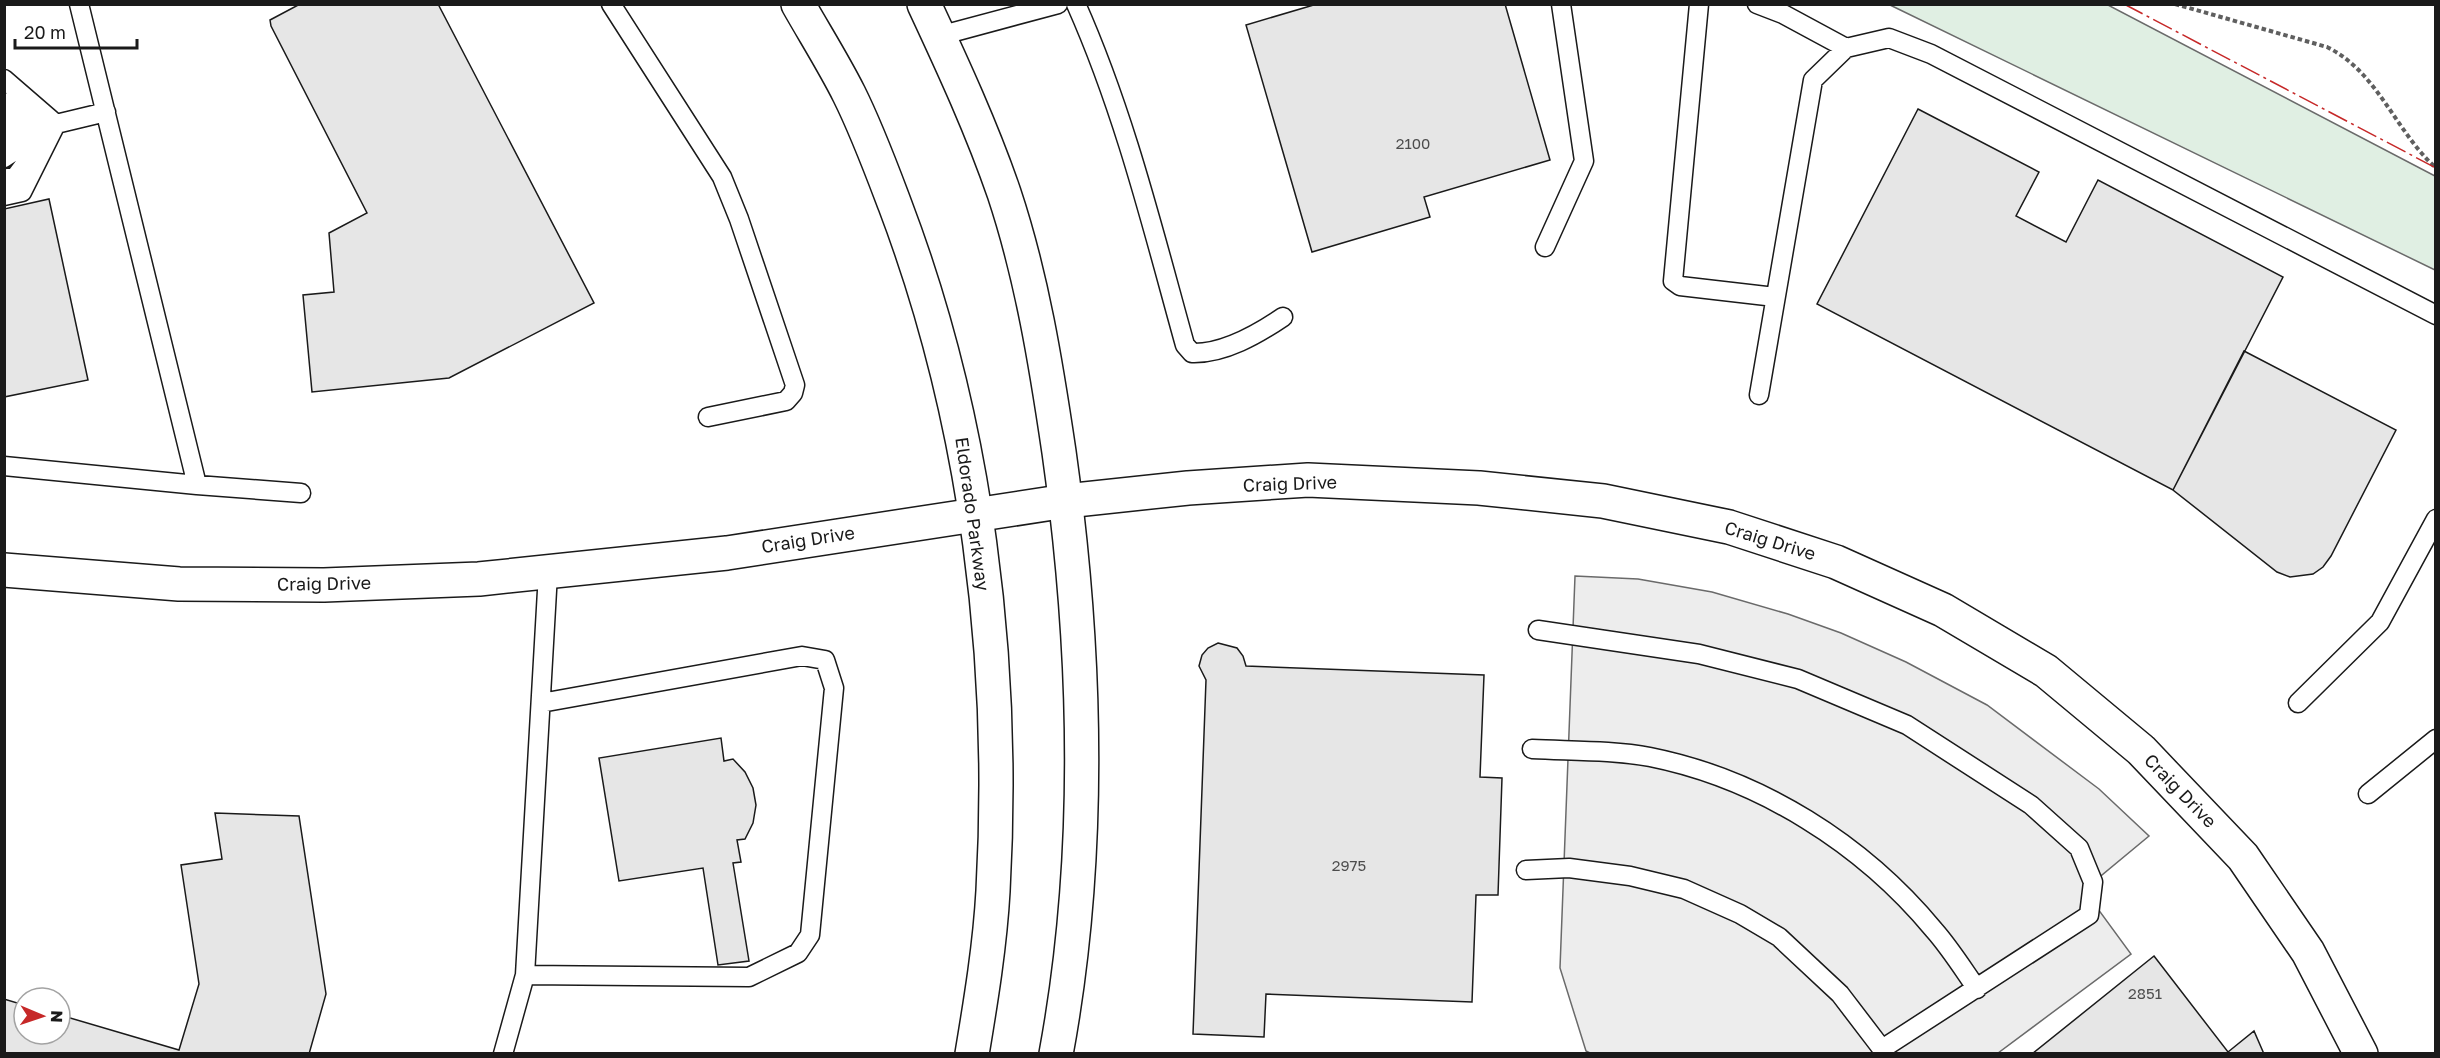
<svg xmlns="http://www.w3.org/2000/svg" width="2440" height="1058" font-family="'Golos Text',sans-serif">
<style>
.green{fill:#e0efe3;stroke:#6a6a6a;stroke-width:1.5}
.parking{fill:#ededed;stroke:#6a6a6a;stroke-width:1.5}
.building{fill:#e6e6e6;stroke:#1a1a1a;stroke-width:1.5}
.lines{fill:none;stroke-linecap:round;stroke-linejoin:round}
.service-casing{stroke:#1a1a1a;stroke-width:21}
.minor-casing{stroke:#1a1a1a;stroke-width:36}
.primary-casing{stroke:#1a1a1a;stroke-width:36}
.path{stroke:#5f5f5f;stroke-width:4;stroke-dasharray:4.5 3;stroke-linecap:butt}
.service{stroke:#fff;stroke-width:18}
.minor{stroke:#fff;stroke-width:33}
.primary{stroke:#fff;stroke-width:33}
.power{stroke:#c62828;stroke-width:1.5;stroke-dasharray:21 4.5 3 4.5;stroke-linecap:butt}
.labels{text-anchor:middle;stroke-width:4.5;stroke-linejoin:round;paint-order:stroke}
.number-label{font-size:15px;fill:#4d4d4d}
.street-label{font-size:18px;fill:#1a1a1a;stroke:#fff}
</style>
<rect width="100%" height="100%" fill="#fff"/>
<path class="green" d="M1890 5H2108L2435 176V270Z"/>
<path class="parking" d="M1575 576 1638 579 1712 592 1788 614 1841 633 1906 662 1987 705 2099 789 2149 836 2084 890 2131 954 1998 1053H1590L1586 1051 1560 968Z"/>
<path class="building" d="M300 4H438L594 303 449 378 312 392 303 295 334 292 329 233 367 213 271 26 270 20Z
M1317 4H1505L1550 160 1424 197 1430 217 1312 252 1246 25Z
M1918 109 2039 172 2016 216 2066 242 2098 180 2283 277 2173 490 1817 304Z
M49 199 88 380 4 397V209Z
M2244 351 2396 430 2331 556 2323 567 2313 574 2290 577 2277 572 2173 490Z
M1218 643 1237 648 1243 656 1246 666 1484 675 1480 777 1502 778 1498 895H1476L1472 1002 1266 994 1264 1037 1193 1034 1206 680 1199 666 1202 655 1208 648Z
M721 738 724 761 733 759 745 772 753 788 756 805 753 823 745 839 737 840 741 862 733 863 749 961 718 965 703 868 619 881 599 758Z
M215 813 299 816 326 994 309 1054H4V999L24 1005V1034H60V1015L179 1050 199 984 181 865 222 859Z
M2154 956 2228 1052 2254 1031 2264 1054H2032Z"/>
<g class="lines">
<defs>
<path id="service" d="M611 4 722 177 739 219 795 385 793 393 786 401 708 417
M1076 4C1125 114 1153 230 1185 345L1192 353C1224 354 1258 334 1283 317
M1699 4 1673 281 1680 286 1775 297
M1757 4 1783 14 1846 48
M939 36 1058 4
M4 79 56 124 106 112
M4 102 43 118
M4 120 42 123
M4 139 42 128
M4 158 54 125
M4 179 16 176 31 156
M4 196 22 192 56 124
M1545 247 1584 161 1561 4
M1759 395 1813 80 1846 48 1889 38 1931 54 2436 315
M4 466 197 485 79 4
M197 485 301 493
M1538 630 1699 654 1798 679 1907 725 2031 805 2079 848 2093 882 2089 915 1882 1049 1884 1054
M2298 703 2380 622 2436 519
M1532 749C1571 751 1612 750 1650 757 1760 779 1863 844 1934 930 1950 948 1963 969 1977 989
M2368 794 2436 739
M1526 870 1569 868 1630 876 1684 889 1740 914 1779 937 1840 994 1882 1049
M525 975 749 977 798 953 810 935 834 688 825 660 802 656 541 703
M503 1054 525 975 548 573"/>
<path id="minor" d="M4 570 179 584 324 585 479 579 727 553 1066 501 1188 488 1308 480 1479 488 1603 501 1729 527 1836 562 1943 610 2046 671 2141 750 2243 857 2308 952 2361 1054"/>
<path id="primary" d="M798 4C815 34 834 64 849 94 867 130 881 168 895 205 977 421 1006 661 993 891 990 945 981 1000 972 1054
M924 4C953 66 982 129 1004 193 1032 277 1046 364 1059 452 1087 651 1093 854 1056 1054"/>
</defs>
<use href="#service" class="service-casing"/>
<use href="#minor" class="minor-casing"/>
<use href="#primary" class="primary-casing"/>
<path class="path" d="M2175 4 2327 47C2378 72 2395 131 2436 168"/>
<use href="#service" class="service"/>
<use href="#minor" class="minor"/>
<use href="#primary" class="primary"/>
<path class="power" d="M2124 4 2436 168"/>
</g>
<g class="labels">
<g class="number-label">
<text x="1413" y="149">2100</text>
<text x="1349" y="871">2975</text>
<text x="2145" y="999">2851</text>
</g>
<g class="street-label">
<text transform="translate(1290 484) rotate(-2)" y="6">Craig Drive</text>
<text transform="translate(972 514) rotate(82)" y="6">Eldorado Parkway</text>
<text transform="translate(808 540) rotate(-9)" y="6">Craig Drive</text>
<text transform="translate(1770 541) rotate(17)" y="6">Craig Drive</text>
<text transform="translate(324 584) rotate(-1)" y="6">Craig Drive</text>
<text transform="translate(2180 791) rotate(46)" y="6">Craig Drive</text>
</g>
</g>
<rect width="2440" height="1058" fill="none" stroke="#1a1a1a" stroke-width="12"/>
<g transform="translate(42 1016) rotate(92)"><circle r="28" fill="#ffffff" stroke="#a3a3a3" stroke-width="1.5"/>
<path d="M0-4.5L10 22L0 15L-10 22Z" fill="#c62828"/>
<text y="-9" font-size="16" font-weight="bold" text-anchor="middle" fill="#1a1a1a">N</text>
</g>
<path d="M15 39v9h122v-9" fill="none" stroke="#1a1a1a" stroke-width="3"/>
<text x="24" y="39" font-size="18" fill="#1a1a1a" stroke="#ffffff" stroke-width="4.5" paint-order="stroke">20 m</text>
</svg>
